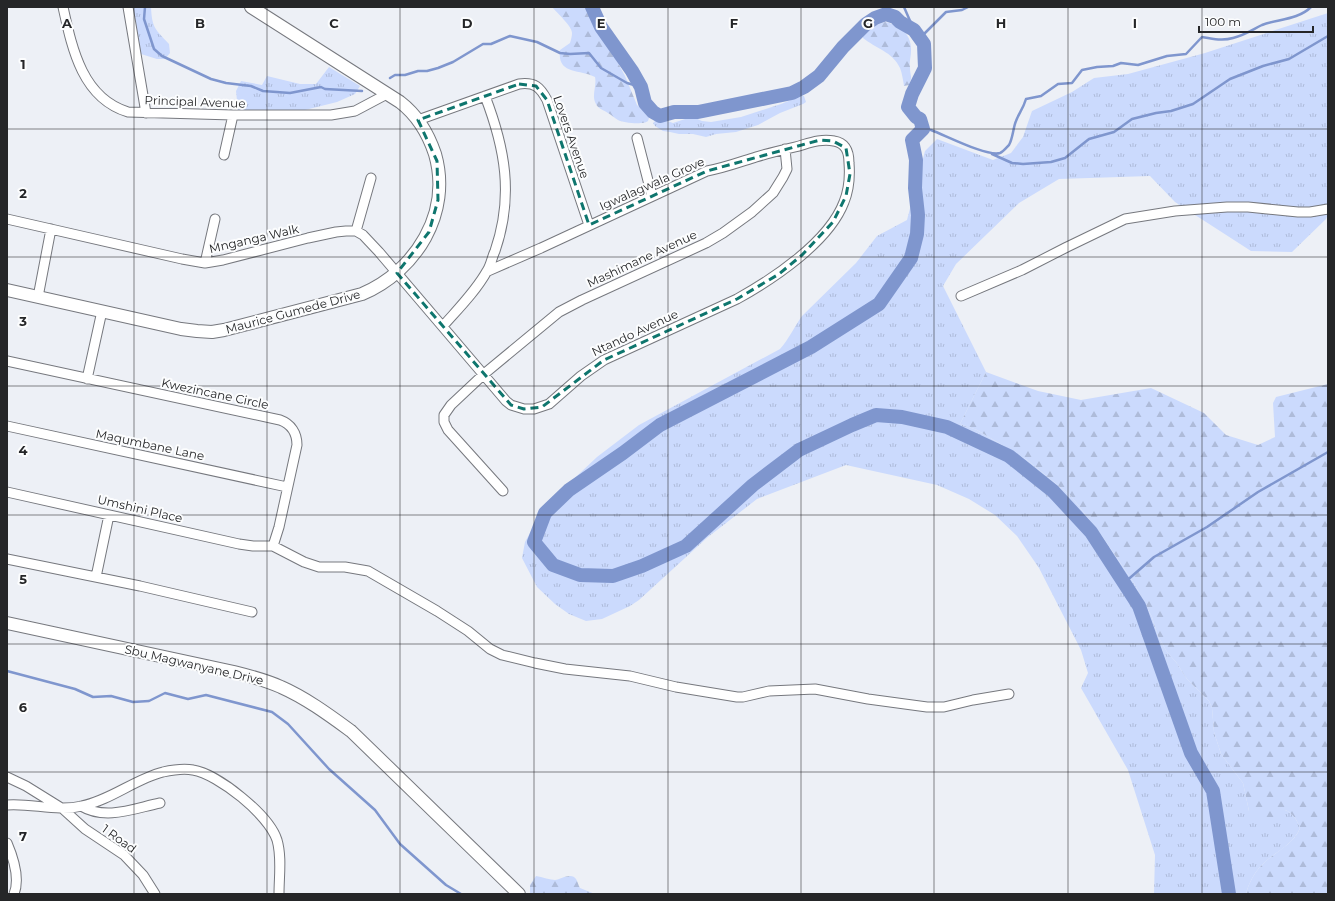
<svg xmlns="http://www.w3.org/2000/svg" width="1335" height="901" font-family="Montserrat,sans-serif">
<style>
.grass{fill:url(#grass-tufts)}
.forest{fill:url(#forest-firs)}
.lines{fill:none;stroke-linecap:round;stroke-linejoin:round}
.stream{stroke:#7f96ce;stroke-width:2.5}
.river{stroke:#7f96ce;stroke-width:14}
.street-casing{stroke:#76787e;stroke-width:11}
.secondary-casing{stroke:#76787e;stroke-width:14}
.street{stroke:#fff;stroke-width:9}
.secondary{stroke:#fff;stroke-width:12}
.marked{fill:none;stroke:#0f766e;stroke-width:3;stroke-dasharray:8 5;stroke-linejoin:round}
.grid{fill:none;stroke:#252628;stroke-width:1;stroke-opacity:0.55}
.labels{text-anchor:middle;stroke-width:4;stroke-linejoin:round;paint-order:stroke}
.street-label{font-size:12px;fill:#252628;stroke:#fcfdfe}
.grid-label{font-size:13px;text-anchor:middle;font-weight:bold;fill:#252628;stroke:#fcfdfe;stroke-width:4;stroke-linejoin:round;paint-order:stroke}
</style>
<defs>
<pattern id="grass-tufts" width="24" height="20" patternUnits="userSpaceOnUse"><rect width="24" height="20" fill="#cbdafd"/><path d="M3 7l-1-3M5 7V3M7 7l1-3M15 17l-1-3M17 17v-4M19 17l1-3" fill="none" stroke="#aebbd9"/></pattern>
<pattern id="forest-firs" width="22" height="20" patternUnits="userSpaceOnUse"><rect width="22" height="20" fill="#cbdafd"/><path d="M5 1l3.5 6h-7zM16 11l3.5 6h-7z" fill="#aebbd9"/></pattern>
</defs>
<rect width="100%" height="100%" fill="#edf0f6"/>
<path class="grass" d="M132 7H151C152 28 155 29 169 44L170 53 165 59H157L141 54Z
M1328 13V214L1326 219 1292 252 1251 251 1175 202 1150 176 1059 179 1019 203 956 264 943 286 986 372 960 424 977 430 1027 460 1071 496 1102 536 1134 583 1152 617 1158 636 1167 652 1176 662 1187 679 1209 701 1212 708 1214 732 1221 754 1243 783 1249 811 1285 810C1293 813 1297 820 1300 828 1293 846 1272 853 1261 866 1254 873 1248 885 1246 894H1154L1155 855 1128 770 1081 688 1088 673 1081 650 1039 568 1017 536 995 515 969 499 937 485 846 465 757 499 708 537 639 600 630 606 602 619 586 621 569 614 555 604 537 587 522 558 525 542 545 506 597 457 639 425 780 349C789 339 794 327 802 316L856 263 877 236 907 220 925 151 937 139 993 160 1011 153 1023 137 1032 111 1072 92 1094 78 1128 74 1205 53Z
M329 67 360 86 355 94 337 102 301 111 238 110 236 91 241 81 262 85 267 76 300 84H316Z
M801 96H804L806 102 803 104 780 113 758 125 736 132 716 134 706 137 693 134H679L670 132 663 131 655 126 653 123 655 121 665 120 673 123 685 119 695 118 702 121 711 122 741 117 781 104Z"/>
<path class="forest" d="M552 7H587L597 31 611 50 625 76 637 105 646 113 649 118 648 121C644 125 623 123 618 120 614 118 612 115 608 113 604 110 598 109 596 104 591 96 597 86 595 77 579 69 557 75 560 50L570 43C571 40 572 36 572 33 572 26 557 13 552 7Z
M885 22C900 25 912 34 911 51 911 57 909 62 910 67 910 77 913 75 909 85L904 86C903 80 902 73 900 68 893 52 875 48 863 38V34C869 29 877 24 885 22Z
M986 372 1038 391 1081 400 1151 388 1204 413 1226 435 1258 445 1275 437 1273 403 1276 397 1328 384V894H1246C1248 885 1254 873 1261 866 1272 853 1294 845 1300 828 1297 820 1293 813 1285 810L1266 823C1259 820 1254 817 1249 811L1243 783 1221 754 1214 732 1212 708 1209 701 1187 679 1176 662 1167 652 1158 636 1152 617 1134 583 1102 536 1071 496 1027 460 977 430 960 424Z
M536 876C542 877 551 880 555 880 561 879 572 872 576 879 578 882 578 885 580 888L595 894H531L530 893V885Z"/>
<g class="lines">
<path class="stream" d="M145 7 144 19 154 49 162 56 211 79 226 83 251 86 263 91 290 93 321 87 325 89 362 91
M904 7 914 30
M920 38 946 12 962 10 968 7
M390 78 395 75H405L418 71H427L438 68 453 62 483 44H491L510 36 537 42 560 53 570 54 589 53 601 68 627 83 641 87
M923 129 931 130C945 135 987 157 1000 153 1003 152 1007 147 1009 145 1013 138 1013 128 1016 121 1019 113 1023 109 1026 99L1041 96 1058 84 1072 83 1082 70 1097 67 1113 66 1121 63 1138 65 1167 56 1186 54 1202 37C1213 39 1223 41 1233 38 1243 36 1252 30 1262 25 1277 19 1298 20 1311 7
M992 154 1012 163 1023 164 1051 162 1065 158 1089 139 1114 132 1132 119 1156 113 1171 111 1193 104 1230 79 1263 66 1289 59 1328 36
M1124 583 1154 557 1207 527 1258 492 1328 452
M7 671 75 689 93 697 111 696 133 702 149 701 165 693 188 699 206 695 272 712 288 724 329 769 375 810 400 844 446 885 461 894"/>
<path class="river" d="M592 7 601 27 632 71 641 87 645 103 653 112 660 116 674 112H698L792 93 804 87 819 76 843 47 866 24 875 18 886 14 895 17 900 22 914 30 924 44 925 68 912 94 908 107 916 117 920 119 923 129 912 140 916 160 915 188 918 215 917 234 911 258 879 304 811 347 660 425 623 453 569 490 545 513 534 542 553 565 580 575 613 576 642 566 686 546 753 485 799 450 852 425 876 415 902 417 947 427 1009 456 1053 491 1091 532 1139 606 1191 753 1213 791 1229 894"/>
<defs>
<path id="street" d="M63 7C72 48 82 98 128 112L233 115H331L355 111 387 94
M128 7 146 113
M418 120 519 84C535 82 540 87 547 100L589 225
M637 138 652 196
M224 155 233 115
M7 219 182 259 205 263 223 260 308 238 336 232 346 231H356L363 235 379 252 506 401 511 405 524 409H534L549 404 581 376 604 360 737 299C773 279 829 242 844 202 849 190 850 176 849 163 849 152 846 143 834 141 820 138 807 144 795 147 782 150 769 153 756 157 740 162 724 168 707 171L541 248 488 271
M356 231 371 178
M205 263 215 219
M961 296 1022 270 1067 247 1125 219 1175 211 1227 207H1248L1298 212H1310L1328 209
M38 297 51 229
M443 326C458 309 476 291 487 271 491 265 492 257 495 251 514 196 505 148 485 96
M7 361 280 420C291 424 297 433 297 445L279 527 273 546
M87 379 102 311
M7 426 287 487
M503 491 448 430 444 422V415L451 405 484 374 559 312 582 300 706 243 723 233 752 212 773 193 783 177 787 169 785 149
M7 492 239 544 253 546H273L304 562 319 567H345L368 571 437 611 468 631 490 649 502 655 535 663 565 669 630 676 676 687 737 697H743L769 691 815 689 868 699 927 707H944L973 700 1009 694
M7 559 140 586 252 612
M96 577 109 515
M7 777 26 786 63 809 85 829 124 855 143 875 155 894
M7 805C32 803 57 812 82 806 111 800 135 779 163 772 172 770 183 768 193 770 218 774 269 815 277 840 282 857 279 876 279 894
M81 806C106 821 135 808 160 803
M7 843C13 857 20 879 14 894"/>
<path id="secondary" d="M7 290 181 329 197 331 212 332 224 330 362 294C416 271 452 213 435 154 428 133 417 115 400 102L251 7
M7 623 234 672C250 676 266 680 281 687 306 698 329 715 351 731L519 894"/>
</defs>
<use href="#street" class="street-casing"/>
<use href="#secondary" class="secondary-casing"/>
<use href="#street" class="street"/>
<use href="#secondary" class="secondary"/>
</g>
<path class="marked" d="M519 84 536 86 547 100 589 225 707 171 820 140 833 141 846 148 850 174 846 196 833 222 802 255 779 274 737 299 604 360 542 407 524 409 511 405 397 273 429 232 438 200 437 161 418 120Z"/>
<path class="grid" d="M134 7V894M267 7V894M400 7V894M534 7V894M668 7V894M801 7V894M934 7V894M1068 7V894M1202 7V894M7 129H1328M7 257H1328M7 386H1328M7 515H1328M7 644H1328M7 772H1328"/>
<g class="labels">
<g class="street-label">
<text transform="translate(195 102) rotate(2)" y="4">Principal Avenue</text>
<text transform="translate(571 137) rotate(71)" y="4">Lovers Avenue</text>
<text transform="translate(652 184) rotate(-24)" y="4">Igwalagwala Grove</text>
<text transform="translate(254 239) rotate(-13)" y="4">Mnganga Walk</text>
<text transform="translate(642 259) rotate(-25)" y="4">Mashimane Avenue</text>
<text transform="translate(293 312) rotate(-15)" y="4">Maurice Gumede Drive</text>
<text transform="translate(635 333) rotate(-25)" y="4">Ntando Avenue</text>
<text transform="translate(215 394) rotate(12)" y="4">Kwezincane Circle</text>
<text transform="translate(150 445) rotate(12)" y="4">Maqumbane Lane</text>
<text transform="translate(140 509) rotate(13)" y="4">Umshini Place</text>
<text transform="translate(194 665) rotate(13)" y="4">Sbu Magwanyane Drive</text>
<text transform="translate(119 839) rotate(36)" y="4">1 Road</text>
</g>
</g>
<g class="grid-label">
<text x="67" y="28">A</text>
<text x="200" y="28">B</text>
<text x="334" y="28">C</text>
<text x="467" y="28">D</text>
<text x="601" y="28">E</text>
<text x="734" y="28">F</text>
<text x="868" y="28">G</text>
<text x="1001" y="28">H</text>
<text x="1135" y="28">I</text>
<text x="23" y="69">1</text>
<text x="23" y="198">2</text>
<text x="23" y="326">3</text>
<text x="23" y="455">4</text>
<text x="23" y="584">5</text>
<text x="23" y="712">6</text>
<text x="23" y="841">7</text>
</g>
<rect width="1335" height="901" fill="none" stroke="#252628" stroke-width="16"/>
<path d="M1199 26v6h114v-6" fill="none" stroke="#252628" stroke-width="2"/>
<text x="1205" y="26" font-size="12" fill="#252628" stroke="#fcfdfe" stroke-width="3" paint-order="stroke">100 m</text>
</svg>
